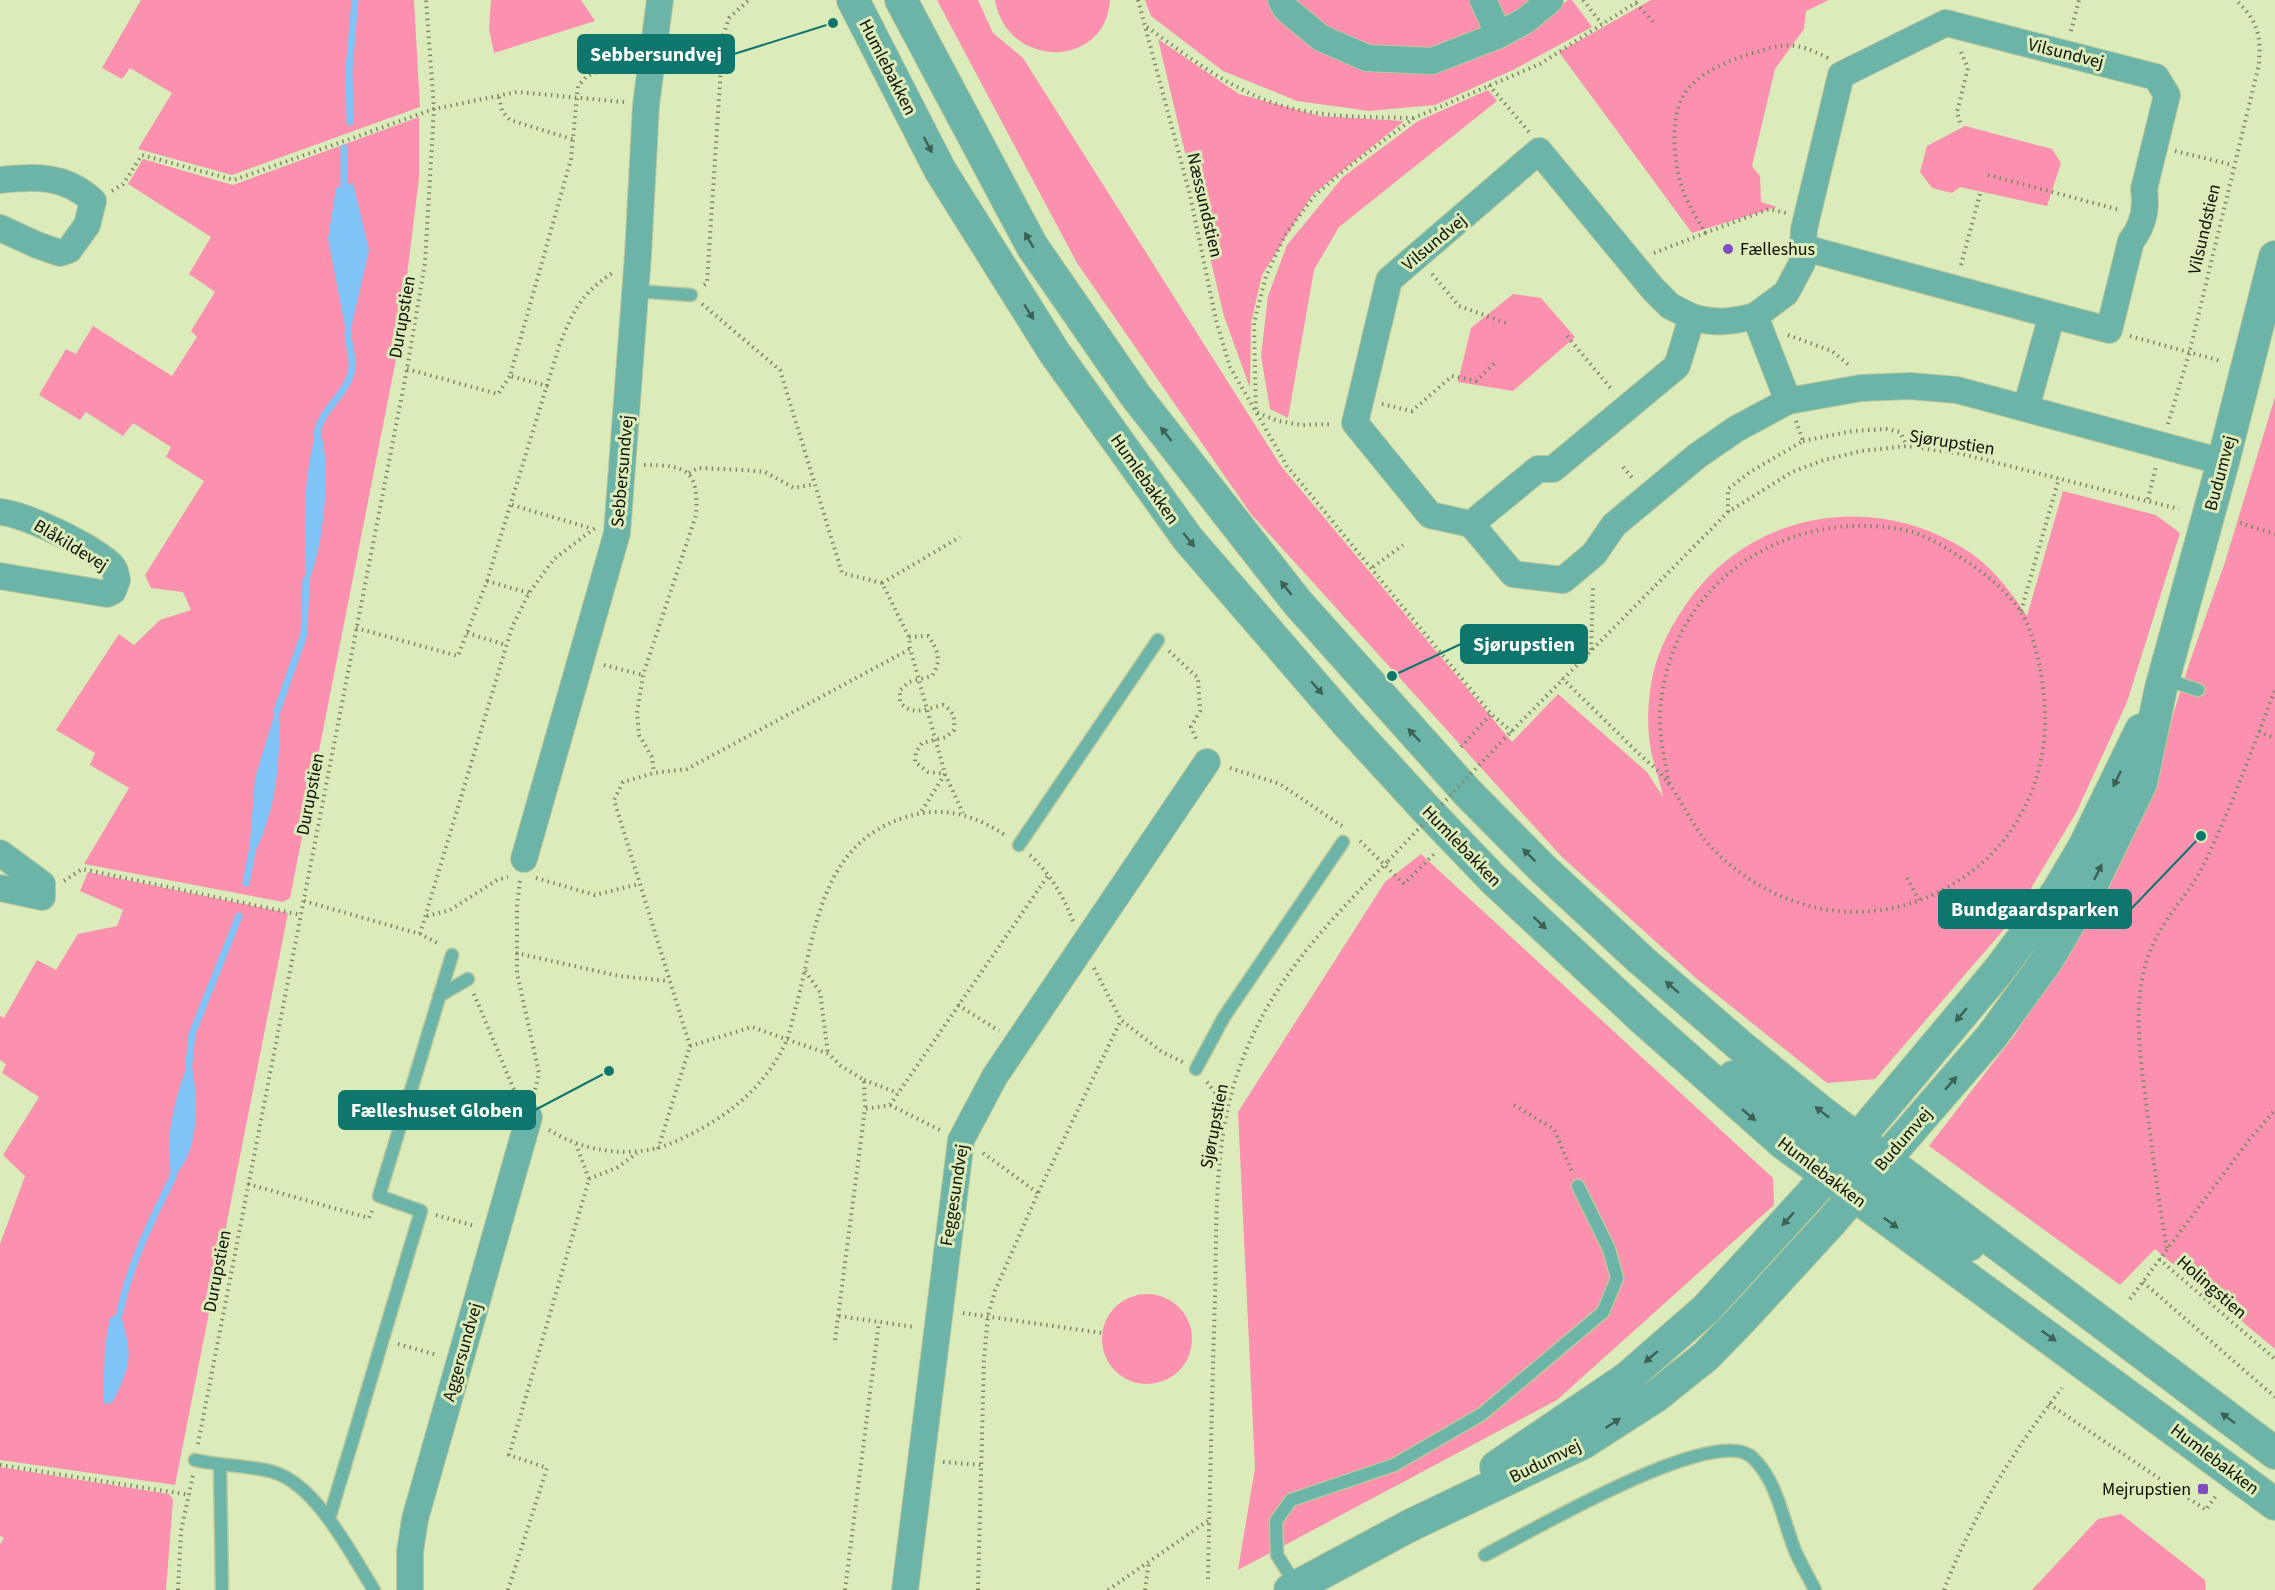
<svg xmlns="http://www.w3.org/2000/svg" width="2275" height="1590" font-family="'Source Sans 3',sans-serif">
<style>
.green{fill:#fb91af}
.water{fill:#80c4f7}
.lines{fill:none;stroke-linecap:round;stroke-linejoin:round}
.stream{stroke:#80c4f7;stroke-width:7}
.service-casing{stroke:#bac89c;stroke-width:15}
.minor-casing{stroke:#bac89c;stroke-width:28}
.tertiary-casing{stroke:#bac89c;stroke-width:34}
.path{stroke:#7e8968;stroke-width:4;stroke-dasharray:1.5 4.5;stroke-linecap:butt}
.service{stroke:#6cb4a8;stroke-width:12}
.minor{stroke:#6cb4a8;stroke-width:26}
.tertiary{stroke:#6cb4a8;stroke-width:32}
.path-bridge{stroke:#7e8968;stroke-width:4;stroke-dasharray:1.5 4.5;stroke-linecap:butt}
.oneway{fill:#3b6254}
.poi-dot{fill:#834bc1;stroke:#dbebba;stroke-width:2}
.labels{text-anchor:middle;stroke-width:6;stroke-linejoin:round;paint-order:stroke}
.street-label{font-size:18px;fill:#0a0f01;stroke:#dbebba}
.poi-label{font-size:18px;fill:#0a0f01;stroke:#dbebba;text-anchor:start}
.leader{fill:none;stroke:#0f766e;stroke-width:2}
.callout-dot{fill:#0f766e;stroke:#dbebba;stroke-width:2}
.callout{fill:#0f766e;stroke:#0f766e;stroke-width:2}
.callout-label{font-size:20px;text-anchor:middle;font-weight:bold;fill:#fff}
</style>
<rect width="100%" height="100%" fill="#dbebba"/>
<path class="green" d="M141 0H414L420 107 232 175 138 149 172 93 130 68 122 79 102 68Z
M491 0H581L595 21 494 53 489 29Z
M937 0H978L993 33 1023 58 1281 466 1512 742 1558 694 1647 772 1663 797C1660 779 1652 762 1650 744 1647 727 1648 702 1651 685 1655 656 1669 629 1685 606 1748 512 1871 490 1966 550 1992 566 2011 592 2027 616L2063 491 2156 515 2180 533 2127 702 2076 813 2012 920 1875 1079 1827 1083 1697 979 1561 856 1251 514 1077 263Z
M995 0H1110C1106 69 1007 70 995 0Z
M1145 0H1271L1371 66 1515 40 1568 0H1572L1592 27 1513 70 1435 105 1369 111 1297 101 1223 71 1151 16Z
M1289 0H1474L1482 31 1428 55 1363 51 1326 34Z
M1492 0H1537L1516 17 1499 14Z
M1651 0H1829L1806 11 1804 29 1775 69 1752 166 1760 176 1761 202 1777 207 1692 233 1559 52Z
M1158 39 1239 94 1320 116 1404 121 1312 195 1262 275 1251 323 1250 388 1224 316Z
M1488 90 1497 101 1339 227 1314 270 1288 418 1270 409 1261 356 1268 296 1287 245 1343 177 1418 121Z
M419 117V178L398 349 290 898 283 902 84 864 129 788 90 765 95 753 56 730 119 634 134 645 160 620 191 610 183 592 151 588 145 575 204 481 166 457 171 447 133 423 123 436 86 412 80 420 39 395 66 349 76 354 93 326 172 376 197 337 191 331 215 292 189 274 211 237 128 184 143 159 233 185Z
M1965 126 2052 149 2061 163 2047 206 1960 187 1952 193 1932 188 1920 172 1927 146Z
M1513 294 1541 298 1575 337 1513 391 1458 382 1471 328Z
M2275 397V1349L2155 1249 2120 1285 1929 1146 2016 1033 2104 888 2151 784 2189 664 2225 562Z
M1421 854 1773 1178 1774 1205 1557 1400 1238 1570 1255 1468 1238 1112 1385 882Z
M88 872 288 913 175 1485 0 1460V1244L25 1176 3 1155 39 1097 2 1073 6 1064 0 1060V1016L4 1018 37 960 56 970 78 934 117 926 123 910 80 891Z
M1102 1339a45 45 0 1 1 90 0a45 45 0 1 1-90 0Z
M0 1467 169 1494 173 1500 166 1590H0V1544L4 1538 0 1536Z
M2121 1514 2205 1580 2206 1590H2032L2098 1519Z"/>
<path class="water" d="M353 183 369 250 348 342 328 239 336 188Z
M318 426C334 460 323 554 306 588 305 532 301 479 318 426Z
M278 703C282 756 277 813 251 860L249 855 255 778Z
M190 1057C198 1092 202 1151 173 1177 161 1142 178 1090 190 1057Z
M120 1312C132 1355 133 1362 112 1403L103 1404 105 1346 110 1318Z"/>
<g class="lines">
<path class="stream" d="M350 122 349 70 355 0
M344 193V148
M317 435C319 410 350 393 352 367 353 356 348 344 348 333
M277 711 304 634 306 580
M246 883 252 852
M189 1064 192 1034 239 916
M120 1312C130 1264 151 1221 173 1177L174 1169"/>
<defs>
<path id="service" d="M636 291 691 295
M2165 679 2198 690
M1019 845 1158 640
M439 996 468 979
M1196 1069 1224 1017 1343 842
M195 1460C220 1466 248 1465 273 1472 316 1484 351 1554 374 1590
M220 1465 222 1590
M329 1519 421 1211 379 1196 452 955
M1485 1555C1527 1534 1717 1421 1753 1458 1778 1482 1783 1522 1796 1553 1802 1566 1809 1578 1815 1590
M1296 1585 1277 1555 1276 1521 1291 1500 1394 1465 1482 1414 1603 1312 1617 1278 1609 1249 1578 1186"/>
<path id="minor" d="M1281 0 1286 9 1321 38 1367 58 1432 61 1499 35 1526 20 1550 0
M1483 0 1499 35
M0 180C35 176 66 175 93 201L87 225 69 250 60 253 37 245 0 228
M1801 247 2052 315
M1692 317 1670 306 1653 289 1539 151 1389 280 1355 423 1430 515 1471 524 1538 469H1553L1677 366 1692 317C1715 324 1731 322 1755 316
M1788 401 1755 316 1786 293 1802 263 1804 229 1841 75 1946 23 2156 77 2167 95 2144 189C2147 208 2143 226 2131 241L2109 330 2052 315 2026 408
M0 512C27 515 89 545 110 564 115 568 116 574 117 580L113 591 107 594 0 576
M1471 524 1513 574 1563 580 1594 554 1614 525 1697 456 1736 429 1788 401 1861 388 1910 386 1957 390 2223 462
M0 853 42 884V897L0 888
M524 859 617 533 638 255 646 105 660 0
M410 1590V1552L415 1519 529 1117
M905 1590 961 1140 995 1076 1207 762"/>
<path id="tertiary" d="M853 0 940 170 1054 352 1188 539 1346 722 1424 807 1494 880 1643 1019 1783 1143 2275 1504
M901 0 1032 246 1135 395 1297 602 1467 792 1542 868 1641 960 1744 1049 1819 1110 2275 1453
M1733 1077 1843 1156 1864 1162
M1855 1177 1907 1205 1969 1245
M1496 1467 1627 1378 1706 1309 1813 1192 1999 970 2058 891 2085 845 2141 730
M1290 1590 1411 1525 1583 1443 1656 1396 1706 1356 1742 1319 1831 1222 1992 1036 2047 960 2092 884 2141 783 2161 688 2223 462 2275 257"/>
</defs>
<use href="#service" class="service-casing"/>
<use href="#minor" class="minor-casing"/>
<use href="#tertiary" class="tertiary-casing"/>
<path class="path" d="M1138 0 1190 195 1216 320 1230 367 1256 412 1278 421 1302 425 1333 424
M1583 0 1602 24
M1636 3 1654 23
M1147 27C1194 61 1241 98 1299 110 1337 118 1375 117 1413 118
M2071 31 2079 0
M678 52 684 46 723 47
M1961 52 1968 68 1957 112 1961 126
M1489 85 1529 132
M499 97 502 111 510 120 575 140
M2175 151 2233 165
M1988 175 2120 210
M112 191 123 184 142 155 234 180 434 109 517 92 624 102
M1705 233 1769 209 1786 213
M1654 253 1705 233C1698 219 1687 203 1682 188 1674 163 1670 122 1682 98 1693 75 1727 61 1750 54 1785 43 1794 41 1828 58
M1961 265 1980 194
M1432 274 1459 306 1506 323
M704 285 707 283 723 36 729 18 749 0
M702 304 780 370 842 573 882 583 909 637 910 648 945 774 921 812
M1788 335 1832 351 1850 366
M1567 336 1613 391
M2130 336 2221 361
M407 369 498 394 510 376
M548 386 510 376 571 159 578 86 587 76 608 68 629 64
M1382 404 1412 411 1452 376 1476 381 1495 363
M2168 424 2189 354 2259 64C2261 34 2258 22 2236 0
M1803 441 1853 431 1886 429 1900 432 1907 446
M644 465C687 465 699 470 696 515L643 675 637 713 639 735 652 757 654 773
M1623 467 1634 480
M689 473 698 468 746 470 765 472 794 488 815 484
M2148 499 2156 466
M512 505 590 528
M1728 512V489L1750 472 1803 441 1796 421
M2240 523 2275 534
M1373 567 1403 545
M487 581 529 593
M882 583 960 537
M2021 611 2059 478
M356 628 458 656 487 581 559 346C573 311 581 293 614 272
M467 633 506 645
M909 637 928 636C938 650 942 660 932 676L909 682 900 690V702C913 717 926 709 943 705 954 712 955 717 954 730L946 737 922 743 916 752 915 762 928 772 945 774 963 813
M1591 650 1593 586
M1169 651 1198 678 1200 711 1191 727 1197 741
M604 665 643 675
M1562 678C1586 702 1611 726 1635 750 1646 761 1661 771 1669 784 1684 804 1693 828 1711 847 1784 923 1892 935 1976 868 2027 827 2051 761 2044 697 2042 672 2034 633 2021 612 2007 591 1986 574 1966 561 1948 549 1925 534 1905 530 1782 506 1666 587 1660 715 1659 738 1665 761 1669 783
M2259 731 2275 739
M1512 732 1491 714 1287 466 1256 412 1254 323 1266 276 1285 235 1315 195 1352 164 1414 118 1540 64 1640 0
M1504 739 1728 512 1792 472 1824 460 1861 451 1907 446 1962 454 2179 509
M1461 747 1491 714
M1230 768 1280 784 1342 826
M1360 841 1404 884 1434 854
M1030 855C1051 875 1062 894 1073 921
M536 878 595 895 639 884
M1907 878 1919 900
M64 881 82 869 301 915
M520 881 517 906V973L539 1073 534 1095
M304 901 420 934 439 944
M427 916 450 910 497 880 508 877
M420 934 512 627 529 593 554 559 595 528
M516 953 619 976 668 981
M1094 968 1121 1020 1162 1052 1183 1062
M805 971 820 992 828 1054
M474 994 517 1097
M958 1005 999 1031
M690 1046 752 1027 829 1054 841 1066 864 1080 865 1109
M864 1080 898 1093
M1207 1082 1228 1110
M890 1105 940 1130
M1514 1105 1554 1129 1572 1172
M549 1130C584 1152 635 1160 674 1142 722 1121 763 1091 786 1042 791 1030 793 1015 797 1003 816 930 821 845 903 818 941 805 973 814 1005 835
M658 1149 690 1046 614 800 623 782 654 773 687 769 910 649
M983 1153 1038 1193
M589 1179 618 1167 637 1153
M248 1184 369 1218 372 1211
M436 1215 475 1226
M2167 1248C2159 1205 2154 1162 2148 1118 2142 1069 2131 1007 2147 960 2159 921 2186 899 2203 866 2231 809 2252 749 2275 690
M2159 1259 2275 1359
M2143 1282 2275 1397
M2130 1299 2249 1140 2275 1110
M963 1313 1102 1333
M839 1316 914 1327
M835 1340 865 1109 890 1105 1049 874
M398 1344 437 1355
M2049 1404 2206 1510 2217 1494
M198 1444 407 369 425 263 434 109 426 0
M943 1462 981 1465
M0 1465 190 1495
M1208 1579C1210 1485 1212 1392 1215 1298 1217 1222 1213 1142 1239 1069 1270 981 1325 926 1388 861
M178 1590 181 1531 193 1475
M508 1590 547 1468 509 1455 589 1179 576 1144
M845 1590 879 1322
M978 1590 984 1358 988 1316 995 1291 1038 1193 1121 1020
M1108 1590 1209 1520
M1145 1590 1149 1561
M1944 1590C1972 1516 2014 1450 2062 1388"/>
<use href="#service" class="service"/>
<use href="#minor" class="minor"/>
<use href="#tertiary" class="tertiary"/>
<path class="path-bridge" d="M1388 861 1504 739"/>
</g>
<defs><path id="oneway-solid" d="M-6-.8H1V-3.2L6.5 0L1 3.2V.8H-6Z" transform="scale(1.5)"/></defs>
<g class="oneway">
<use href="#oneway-solid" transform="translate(928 145) rotate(63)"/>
<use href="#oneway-solid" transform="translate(1029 240) rotate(-120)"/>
<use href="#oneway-solid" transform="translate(1029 312) rotate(58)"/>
<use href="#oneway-solid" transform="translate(1166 434) rotate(-128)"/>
<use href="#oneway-solid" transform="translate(1189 540) rotate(51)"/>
<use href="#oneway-solid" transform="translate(1286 588) rotate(-128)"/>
<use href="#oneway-solid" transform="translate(1317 688) rotate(49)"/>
<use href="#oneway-solid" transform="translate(1414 735) rotate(-133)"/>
<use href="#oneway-solid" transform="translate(2117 779) rotate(116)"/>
<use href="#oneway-solid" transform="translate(1529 855) rotate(-135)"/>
<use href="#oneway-solid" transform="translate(2098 872) rotate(-64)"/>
<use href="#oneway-solid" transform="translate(1540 923) rotate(43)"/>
<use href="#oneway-solid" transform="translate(1672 987) rotate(-139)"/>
<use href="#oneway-solid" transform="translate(1961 1015) rotate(130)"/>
<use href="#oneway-solid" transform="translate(1951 1083) rotate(-49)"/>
<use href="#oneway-solid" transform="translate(1822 1112) rotate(-142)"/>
<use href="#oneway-solid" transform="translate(1749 1115) rotate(40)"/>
<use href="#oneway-solid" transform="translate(1788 1219) rotate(132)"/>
<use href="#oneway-solid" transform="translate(1891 1223) rotate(36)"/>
<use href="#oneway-solid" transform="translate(2049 1336) rotate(36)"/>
<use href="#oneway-solid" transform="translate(1651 1357) rotate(139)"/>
<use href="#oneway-solid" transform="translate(2228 1418) rotate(-143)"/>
<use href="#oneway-solid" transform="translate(1613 1423) rotate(-33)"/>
</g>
<g class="poi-dot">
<circle cx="1728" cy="249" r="6"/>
<rect x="2197" y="1483" width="12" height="12" rx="3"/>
</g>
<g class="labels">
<g class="street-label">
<text transform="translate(2066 53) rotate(14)" y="6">Vilsundvej</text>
<text transform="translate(888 67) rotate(63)" y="6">Humlebakken</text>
<text transform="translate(1205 205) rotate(77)" y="6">Næssundstien</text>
<text transform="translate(2204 229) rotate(-77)" y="6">Vilsundstien</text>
<text transform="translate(1434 242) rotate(-40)" y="6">Vilsundvej</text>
<text transform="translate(402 317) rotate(-80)" y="6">Durupstien</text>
<text transform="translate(1952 442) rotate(9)" y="6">Sjørupstien</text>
<text transform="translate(622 471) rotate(-85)" y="6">Sebbersundvej</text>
<text transform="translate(2220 473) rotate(-75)" y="6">Budumvej</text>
<text transform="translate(1145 479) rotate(55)" y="6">Humlebakken</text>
<text transform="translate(71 545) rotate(31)" y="6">Blåkildevej</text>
<text transform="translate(310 794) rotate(-79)" y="6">Durupstien</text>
<text transform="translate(1462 846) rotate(46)" y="6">Humlebakken</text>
<text transform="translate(1214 1126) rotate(-79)" y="6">Sjørupstien</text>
<text transform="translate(1903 1139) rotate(-49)" y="6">Budumvej</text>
<text transform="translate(1822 1172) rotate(37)" y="6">Humlebakken</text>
<text transform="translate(954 1195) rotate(-81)" y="6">Feggesundvej</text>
<text transform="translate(217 1271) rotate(-79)" y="6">Durupstien</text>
<text transform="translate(2212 1287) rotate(41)" y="6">Holingstien</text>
<text transform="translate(462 1352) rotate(-74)" y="6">Aggersundvej</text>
<text transform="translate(2215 1459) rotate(37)" y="6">Humlebakken</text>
<text transform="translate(1545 1461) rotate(-26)" y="6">Budumvej</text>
</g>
<g class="poi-label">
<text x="1740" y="255">Fælleshus</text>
<text x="2191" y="1495" text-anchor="end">Mejrupstien</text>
</g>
</g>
<path class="leader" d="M833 23L734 54M1392 676L1461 644M2201 836L2131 909M609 1071L535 1110"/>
<g class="callout-dot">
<circle cx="833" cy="23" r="6"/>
<circle cx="1392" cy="676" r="6"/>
<circle cx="2201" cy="836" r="6"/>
<circle cx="609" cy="1071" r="6"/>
</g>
<g class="callout">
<rect x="578" y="35" width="156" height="38" rx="6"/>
<rect x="1461" y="625" width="126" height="38" rx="6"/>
<rect x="1939" y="890" width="192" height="38" rx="6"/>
<rect x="339" y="1091" width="196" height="38" rx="6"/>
</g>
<g class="callout-label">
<text x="656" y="61">Sebbersundvej</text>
<text x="1524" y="651">Sjørupstien</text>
<text x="2035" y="916">Bundgaardsparken</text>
<text x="437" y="1117">Fælleshuset Globen</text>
</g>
</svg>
